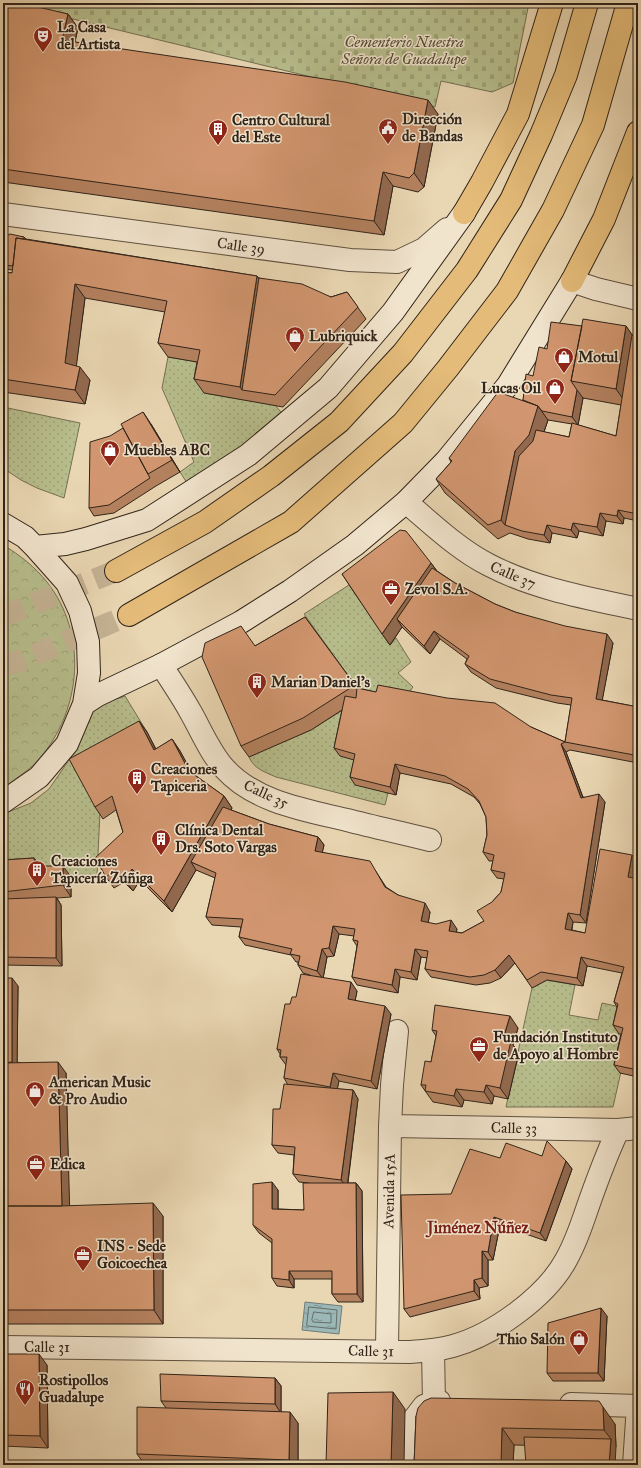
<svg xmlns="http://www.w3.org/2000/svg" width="641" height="1468" font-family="'IM FELL Great Primer',serif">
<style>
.grass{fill:url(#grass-dots);stroke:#747052}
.cemetery{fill:url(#cemetery-stones);stroke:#747052}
.park{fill:url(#park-crowns);stroke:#747052}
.water{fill:url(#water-ripples);stroke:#717c77}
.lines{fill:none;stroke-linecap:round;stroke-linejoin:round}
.shore{stroke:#666e68;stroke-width:1}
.trunk-tunnel{stroke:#c4b293;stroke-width:22;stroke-dasharray:22 11;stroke-linecap:butt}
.minor-casing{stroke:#5f503f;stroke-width:24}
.tertiary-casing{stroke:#5f503f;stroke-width:24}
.secondary-casing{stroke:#312419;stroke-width:24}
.trunk-casing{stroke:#312419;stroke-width:24}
.minor{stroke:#f1e4cd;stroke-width:22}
.tertiary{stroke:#f1e4cd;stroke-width:22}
.secondary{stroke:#f1e4cd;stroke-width:22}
.trunk{stroke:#e4bb79;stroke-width:22}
.wall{fill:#b4815f;stroke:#312419;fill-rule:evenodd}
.shaded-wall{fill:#92694e;stroke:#312419}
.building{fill:#d1966f;stroke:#312419}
.labels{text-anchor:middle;stroke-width:3;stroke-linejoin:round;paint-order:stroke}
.poi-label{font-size:15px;font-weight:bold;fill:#312419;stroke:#f1e4cd;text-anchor:start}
.park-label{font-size:15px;font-style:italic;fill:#524a36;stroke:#f1e4cd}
.street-label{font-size:15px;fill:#312419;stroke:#f1e4cd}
.neighbourhood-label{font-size:16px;font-weight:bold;fill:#7a1f14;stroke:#f1e4cd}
</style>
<defs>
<pattern id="grass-dots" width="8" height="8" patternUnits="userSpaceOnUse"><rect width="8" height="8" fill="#b7bd8c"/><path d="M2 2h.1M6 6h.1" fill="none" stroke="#9ea278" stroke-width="1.8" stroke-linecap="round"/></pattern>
<pattern id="cemetery-stones" width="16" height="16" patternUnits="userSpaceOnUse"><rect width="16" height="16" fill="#b7bd8c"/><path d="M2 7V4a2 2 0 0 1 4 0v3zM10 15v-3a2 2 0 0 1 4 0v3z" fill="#9ea278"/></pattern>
<pattern id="park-crowns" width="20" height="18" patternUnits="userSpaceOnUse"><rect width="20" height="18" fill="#b7bd8c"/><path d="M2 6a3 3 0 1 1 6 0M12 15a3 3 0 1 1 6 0" fill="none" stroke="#9ea278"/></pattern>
<pattern id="water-ripples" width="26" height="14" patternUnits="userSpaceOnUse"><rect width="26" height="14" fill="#9bb7b6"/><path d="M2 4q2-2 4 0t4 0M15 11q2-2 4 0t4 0" fill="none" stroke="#7f9593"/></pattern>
</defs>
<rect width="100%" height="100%" fill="#e9d6b2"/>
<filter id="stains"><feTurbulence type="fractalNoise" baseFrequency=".005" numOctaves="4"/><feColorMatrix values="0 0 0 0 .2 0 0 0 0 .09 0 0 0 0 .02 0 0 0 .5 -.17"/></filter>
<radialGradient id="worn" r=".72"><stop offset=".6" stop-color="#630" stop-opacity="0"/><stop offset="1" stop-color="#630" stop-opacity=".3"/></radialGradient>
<path class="grass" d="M168 357 210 364 204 393 275 405 285 417 187 483 180 472 194 462 162 388Z
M3 407 80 423 64 498 37 488 21 480 3 468Z
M349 585 390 645 396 638 411 662 398 673 413 687 406 697 363 696 304 614Z
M125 696 147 732 100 812 97 876 43 877 3 872V814L31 803 49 789 67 763 85 715 99 705Z
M351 705 361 762 388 793 385 805 276 777C265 772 254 769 249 757L311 730Z
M547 980 575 985 569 1015 598 1020 602 1003 620 1007 629 1036 613 1107H506L532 988Z"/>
<path class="cemetery" d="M7 3H529L513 83 492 92 441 81 435 107Z"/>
<path class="park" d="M3 545C20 555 35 567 47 582 88 634 82 710 39 759 31 769 19 776 9 784L3 787Z"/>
<path class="water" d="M305 1302 342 1306 339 1334 302 1330Z"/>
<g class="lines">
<path class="shore" d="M309 1307 337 1310 336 1329 307 1326Z
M314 1312 331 1314V1323L313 1322 312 1320Z"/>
<path class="trunk-tunnel" d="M3 616 116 571
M3 665 17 662 129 615"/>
<defs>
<path id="minor" d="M572 281 596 289 638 299
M406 502C432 524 459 550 489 565 535 589 587 598 638 609
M161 665C171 680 181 695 190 711 201 730 210 753 225 769 255 802 305 810 347 820 374 827 402 833 430 840
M390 1126 618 1130 638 1128
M3 1347 410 1352C425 1351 439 1350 453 1346 493 1335 546 1297 566 1260 575 1244 581 1227 587 1209 596 1183 606 1156 618 1130
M433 1350 434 1403
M387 1351 390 1126 392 1085 397 1031
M571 1404 638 1406
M413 1465 414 1419 424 1406 439 1401
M634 1465 638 1405"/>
<path id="tertiary" d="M3 214 350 260 397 262 424 249 447 229"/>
<path id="secondary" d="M3 524 25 537 35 547 67 583 80 611 88 642 89 673 84 704 67 744 39 777 3 802
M35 547 65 544 86 539 147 520 248 455 328 388 393 312 464 213
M84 704 98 695 161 665 241 622 290 591 355 545 406 502 446 461 508 385 572 281"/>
<path id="trunk" d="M464 213 482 182 518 114 552 3
M572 281 604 219 638 132
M116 571 205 522 271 476 339 422 403 353 467 270 511 200 541 135 566 75 587 3
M129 615 291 522 403 423 448 368 507 291 553 210 593 125 628 3"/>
</defs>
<use href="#minor" class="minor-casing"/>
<use href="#tertiary" class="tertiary-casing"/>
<use href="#secondary" class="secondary-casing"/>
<use href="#trunk" class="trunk-casing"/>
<use href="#minor" class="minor"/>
<use href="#tertiary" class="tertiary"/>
<use href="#secondary" class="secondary"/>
<use href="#trunk" class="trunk"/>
</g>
<path class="wall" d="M3 3 68 14 78 28 75 42 438 114 424 187 418 192 393 186 384 235 3 182Z
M24 237 26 239 257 276 259 278 331 297 347 292 366 319 283 407 204 393 194 379 197 362 168 357 158 343 165 312 85 298 76 366 90 380 85 404 3 392V272L12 273 13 270 3 269V238Z
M582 326H626L632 335 638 336V521L624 518 623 524 606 521 603 536 579 531 577 538 552 533 550 543 528 539 510 533 498 539 445 493 436 479 451 462 449 458 523 400 533 376 547 349ZM583 398 621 405 616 436 578 425ZM548 420 572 424 569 437 544 432Z
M151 424 180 472 156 486 114 513 94 516 89 508Z
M431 563 437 571 455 583 495 604 515 612 613 643 602 700 638 707V763L570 750 566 752 583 797 605 802 586 923 573 922 572 930 585 933 632 855 638 863 635 878 638 879V1077L620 1073 614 1065 621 1034H619L613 1025 617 1007 614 1002 622 973 587 966 583 986 547 980 532 988 515 963 501 978 490 983 476 985 431 977 425 969 427 958 421 957 417 980 400 977 398 993 357 985 352 977 357 946 353 940 354 936 339 934 334 956 327 957 323 978 357 991 355 1000 391 1014 377 1089 339 1081 337 1089 353 1090 358 1099 348 1183H356L362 1191 363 1302H338L332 1294V1279H294V1288L277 1286 272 1278V1243L259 1233 253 1225 278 1190V1209L304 1210 309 1183 299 1182 293 1174 294 1155 278 1153 272 1145 280 1109 288 1085 284 1078 286 1065 280 1057V1054L277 1049 290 1004 296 997 310 975 303 973 298 965V962H296L291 955 245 945 239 937 241 927 212 925 206 917 215 878 196 870 172 912 140 880 133 891 124 882 114 888 106 877 123 832 116 810 103 819 95 807 139 721 147 732 156 749 172 739 180 751 192 773 224 796 232 808 231 810 269 824 318 837 324 845 322 852 375 870 386 887 398 895 430 912 428 923 457 929 456 932 462 933 484 921 492 902 501 892 504 879 497 878 491 870 493 861H489L483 852 487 835 486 817 480 804 474 797 451 784 400 773 396 795 355 785 350 777 354 760 340 756 334 748 342 710 311 730 249 757 241 746 255 646 305 617 357 688 531 727 565 742 571 705 557 703 496 688 471 672 465 664 467 659 440 639 430 654 402 627 390 645 342 574Z
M34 858 40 866 71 877V897L57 898 61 905 62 966 3 965V860Z
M3 978 18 986 17 1062 66 1073 69 1206 163 1216V1324H3Z
M518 1028 513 1045 519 1052 508 1099 494 1096 492 1104 464 1100 462 1107 433 1102 421 1085 431 1062 436 1036 432 1030Z
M542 1156 566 1161 572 1169 546 1241 500 1225 493 1260H488V1286L479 1288 480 1299 410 1317 404 1309 451 1194 500 1158Z
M607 1316 604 1381H553L547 1373Z
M3 1354 47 1365 48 1448 3 1446Z
M275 1378 281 1386V1412L298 1423V1465H145L137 1454 166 1408 161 1401Z
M416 1416 615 1424 616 1447 514 1445 513 1465H414Z"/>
<path class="shaded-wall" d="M68 14 78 28 72 54 62 40Z
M428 100 438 114 424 187 414 173Z
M383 172 393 186 384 235 374 221Z
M257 276 267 290 242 390 240 387Z
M75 284 85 298 75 377 65 363Z
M626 326 638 343 628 406 616 389Z
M80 367 90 380 85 404 75 390Z
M577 390 583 398 578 425 572 417Z
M538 406 548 420 538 449 505 525 501 520 515 451Z
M143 412 151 424 180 472 172 460Z
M618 510 624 518 623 524 617 516Z
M600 513 606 521 603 536 597 527Z
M573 523 579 531 577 538 571 530Z
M547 525 552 533 550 543 544 535Z
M431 563 439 574 397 619 402 627 390 645 382 634Z
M434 631 440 639 430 654 424 646Z
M607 634 613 643 601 707 596 699Z
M139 721 147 732 162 762 154 750Z
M638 733V760L634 755Z
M172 739 180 751 197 782 189 771Z
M561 744 566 752 586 806 581 798Z
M395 764 400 773 396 795 390 787Z
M599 794 605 802 586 923 580 915Z
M224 796 232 808 199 865 191 862 196 870 172 912 164 901Z
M318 837 324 845 321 859 315 851Z
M632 855 638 863 634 885 628 877Z
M34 858 42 870 35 866Z
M63 866 71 877V897L63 885Z
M132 869 140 880 133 891 125 880Z
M56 897 61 905 62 966 56 958Z
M425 903 430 912 427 930 421 921Z
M568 913 573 922 570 937 565 929Z
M451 920 457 929 455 939 449 931Z
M333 926 339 934 334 956 329 948Z
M322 949 327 957 323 979 317 971Z
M415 949 421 957 417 980 411 972Z
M509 955 515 963 501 978 495 970Z
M581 957 587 966 583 986 577 978Z
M395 969 400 977 398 993 392 985Z
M12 978 18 986 17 1074 12 1066Z
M351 982 357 991 354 1007 348 999Z
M385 1006 391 1014 377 1089 371 1081Z
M510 1016 518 1028 513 1045 519 1052 508 1099 500 1088 503 1039Z
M58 1062 66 1073 70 1220 62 1209Z
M333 1073 339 1081 336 1095 330 1087Z
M486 1085 494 1096 492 1104 484 1092Z
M456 1089 464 1100 462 1107 454 1096Z
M353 1090 358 1099 347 1188 341 1180Z
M566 1161 572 1169 546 1241 540 1233Z
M272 1182 278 1190V1217L272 1209Z
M356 1183 362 1191 363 1302 357 1294Z
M153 1203 163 1216V1324L154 1310Z
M494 1217 500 1225 493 1260 488 1252Z
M482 1251 488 1260V1286L482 1278Z
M289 1271 294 1279V1288L289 1280Z
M474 1280 479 1288 480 1299 474 1291Z
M601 1308 607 1316 604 1381 598 1373Z
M39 1354 47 1365 48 1448 40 1436Z
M275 1378 281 1386V1413L275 1404Z
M393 1392 405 1409 404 1465H391Z
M603 1407 615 1424 616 1447 615 1465H609L611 1439 604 1430Z
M290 1412 298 1423V1465H293L289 1460Z
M502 1428 514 1445 513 1465H501Z"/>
<path class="building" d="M3 3H21L68 14 62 40 345 82 428 100 414 173 409 178 383 172 374 221 3 169Z
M10 234 24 237V239L16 238 13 266 3 265V238Z
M16 238 257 276 240 387 194 379 200 350 158 343 167 301 75 284 65 363 80 367 75 390 3 379V272L12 273Z
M259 278 302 284 331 297 347 292 358 307 275 395 242 390Z
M583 319 626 326 616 389 571 381Z
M551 322 582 326 571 381 577 390 572 417 542 411 538 406 523 400 526 374 533 376 539 347 547 349Z
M632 335 638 336V514L618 510 617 516 600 513 597 527 573 523 571 530 547 525 544 535 522 531 505 525 519 456 533 441 536 430 569 437 572 423 616 436Z
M498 392 538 406 529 435 515 451 501 520 488 525 436 479 452 461 449 458Z
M143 412 172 460 148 474 121 424Z
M123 428 150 478 109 505 89 508 90 442 110 436Z
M400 530 406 531 431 563 382 634 342 574Z
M432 568 455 583 495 604 515 612 565 626 607 634 596 699 638 707V733L634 755 565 742 572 698 551 695 490 679 465 664 469 656 434 631 424 646 397 619Z
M305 617 355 685 303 718 241 746 202 657 205 643 241 626 255 646Z
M378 685 447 698 495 703 531 727 565 742 561 744 581 798 599 794 580 915 568 913 565 929 585 933 600 849 632 855 628 877 638 879V1070L614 1065 623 1028 613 1025 618 1004 614 1002 624 967 581 957 577 978 541 972 527 980 509 955 495 970 484 975 470 977 425 969 428 951 415 949 411 972 395 969 392 985 352 977 358 941 353 940 355 929 333 926 329 948 322 949 317 971 298 965 300 956 290 954 292 949 239 937 243 919 206 917 216 873 191 862 223 807 269 824 318 837 315 851 370 861 385 887 398 895 425 903 421 921 436 924 451 920 449 931 462 933 484 921 477 911 492 902 501 892 505 873 491 870 494 855 483 852 487 835 486 817 479 801 468 789 445 776 395 764 390 787 350 777 355 754 334 748 345 696 356 698 357 688 376 692Z
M139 721 154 750 172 739 189 771 224 796 164 901 132 869 125 880 116 870 106 877 95 858 123 832 112 796 95 807 69 759Z
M634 782H638V806Z
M34 858 35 866H63V885L3 892V860Z
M56 897V958L3 957V899Z
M301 974 351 982 348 999 385 1006 371 1081 333 1073 330 1087 284 1078 287 1057H280L281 1050 277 1049 285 1004H290L292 997H296Z
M3 978H12V1062L3 1063Z
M435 1005 510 1016 503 1039 511 1041 500 1088 486 1085 484 1092 456 1089 454 1096 425 1091 426 1085H421L425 1061 431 1062 437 1031 432 1030Z
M58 1062 62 1206H3V1063Z
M284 1084 353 1090 341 1180 293 1174 295 1147 272 1145 273 1109H280Z
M547 1141 566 1161 540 1233 494 1217 488 1252 482 1251V1278L474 1280V1291L404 1309 401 1195 451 1194 470 1149 500 1158 506 1143 542 1156Z
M272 1182V1209L304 1210 303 1183H356L357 1294H332V1271H289V1280L272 1278V1239L253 1225V1184Z
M153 1203 154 1310H3V1206H60Z
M601 1308 598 1373H547L548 1323Z
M3 1354H39L40 1436 3 1435Z
M160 1374 275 1378V1404L161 1401Z
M393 1392 391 1465H326L328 1393Z
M431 1398 599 1401 603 1407 604 1430 502 1428 501 1465H414L416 1416 418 1408 424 1401Z
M137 1407 290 1412 289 1460 137 1454Z
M524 1437 611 1439 609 1465H526Z"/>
<defs>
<symbol id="theatre-pin" viewBox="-11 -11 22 30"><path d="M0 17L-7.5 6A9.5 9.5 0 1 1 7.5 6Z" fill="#8f2418" stroke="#f1e4cd"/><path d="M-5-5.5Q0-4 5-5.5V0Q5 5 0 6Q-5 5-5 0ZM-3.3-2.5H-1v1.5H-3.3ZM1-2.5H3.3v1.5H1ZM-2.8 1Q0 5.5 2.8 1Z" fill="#fff"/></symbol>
<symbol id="civic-pin" viewBox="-11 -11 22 30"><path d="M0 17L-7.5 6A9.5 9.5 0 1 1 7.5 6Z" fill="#8f2418" stroke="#f1e4cd"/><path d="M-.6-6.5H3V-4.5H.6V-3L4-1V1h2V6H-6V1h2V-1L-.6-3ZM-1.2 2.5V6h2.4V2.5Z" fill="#fff"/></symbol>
<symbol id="building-pin" viewBox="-11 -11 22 30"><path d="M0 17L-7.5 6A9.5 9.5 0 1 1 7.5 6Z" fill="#8f2418" stroke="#f1e4cd"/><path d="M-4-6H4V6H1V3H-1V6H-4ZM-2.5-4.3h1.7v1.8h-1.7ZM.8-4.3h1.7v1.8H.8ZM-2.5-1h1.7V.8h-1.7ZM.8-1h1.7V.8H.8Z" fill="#fff"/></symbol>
<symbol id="shop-pin" viewBox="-11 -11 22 30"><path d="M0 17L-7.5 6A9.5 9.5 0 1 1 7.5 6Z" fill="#8f2418" stroke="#f1e4cd"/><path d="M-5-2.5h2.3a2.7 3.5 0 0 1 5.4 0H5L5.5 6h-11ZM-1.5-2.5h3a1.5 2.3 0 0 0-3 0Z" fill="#fff"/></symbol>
<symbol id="office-pin" viewBox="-11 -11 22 30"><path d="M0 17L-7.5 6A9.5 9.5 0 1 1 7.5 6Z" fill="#8f2418" stroke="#f1e4cd"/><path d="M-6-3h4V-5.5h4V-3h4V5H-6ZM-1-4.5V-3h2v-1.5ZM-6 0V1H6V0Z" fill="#fff"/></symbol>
<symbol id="restaurant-pin" viewBox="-11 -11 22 30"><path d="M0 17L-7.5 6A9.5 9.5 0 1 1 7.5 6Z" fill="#8f2418" stroke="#f1e4cd"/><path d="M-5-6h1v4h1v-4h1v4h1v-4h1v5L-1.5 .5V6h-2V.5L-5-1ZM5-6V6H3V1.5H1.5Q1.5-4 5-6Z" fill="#fff"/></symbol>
</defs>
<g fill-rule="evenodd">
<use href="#theatre-pin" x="32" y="25" width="22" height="30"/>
<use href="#civic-pin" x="377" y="117" width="22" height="30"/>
<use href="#building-pin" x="207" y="118" width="22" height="30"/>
<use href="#shop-pin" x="284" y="325" width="22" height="30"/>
<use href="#shop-pin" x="553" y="346" width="22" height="30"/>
<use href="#shop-pin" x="544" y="377" width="22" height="30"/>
<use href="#shop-pin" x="99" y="439" width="22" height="30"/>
<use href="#office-pin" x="380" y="578" width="22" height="30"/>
<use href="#building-pin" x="246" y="671" width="22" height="30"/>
<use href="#building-pin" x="126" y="767" width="22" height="30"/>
<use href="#building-pin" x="150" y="828" width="22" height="30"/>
<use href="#building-pin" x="26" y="859" width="22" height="30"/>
<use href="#office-pin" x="468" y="1035" width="22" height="30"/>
<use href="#shop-pin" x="24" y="1080" width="22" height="30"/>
<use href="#office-pin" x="25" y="1153" width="22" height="30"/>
<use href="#office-pin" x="72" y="1244" width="22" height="30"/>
<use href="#shop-pin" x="568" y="1328" width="22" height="30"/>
<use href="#restaurant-pin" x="14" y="1378" width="22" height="30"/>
</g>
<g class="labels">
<g class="poi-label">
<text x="57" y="32">La Casa<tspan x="57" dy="17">del Artista</tspan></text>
<text x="402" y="124">Dirección<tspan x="402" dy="17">de Bandas</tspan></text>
<text x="232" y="125">Centro Cultural<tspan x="232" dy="17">del Este</tspan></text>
<text x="309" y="341">Lubriquick</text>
<text x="578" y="362">Motul</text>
<text x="541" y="393" text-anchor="end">Lucas Oil</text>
<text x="124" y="455">Muebles ABC</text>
<text x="405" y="594">Zevol S.A.</text>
<text x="271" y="687">Marian Daniel's</text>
<text x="151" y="774">Creaciones<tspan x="151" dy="17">Tapiceria</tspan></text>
<text x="175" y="835">Clínica Dental<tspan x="175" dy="17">Drs. Soto Vargas</tspan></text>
<text x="51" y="866">Creaciones<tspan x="51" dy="17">Tapicería Zúñiga</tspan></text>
<text x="493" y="1042">Fundación Instituto<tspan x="493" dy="17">de Apoyo al Hombre</tspan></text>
<text x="49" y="1087">American Music<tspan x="49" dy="17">&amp; Pro Audio</tspan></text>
<text x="50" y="1169">Edica</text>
<text x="97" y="1251">INS - Sede<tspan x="97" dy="17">Goicoechea</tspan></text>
<text x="565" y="1344" text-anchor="end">Thio Salón</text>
<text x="39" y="1385">Rostipollos<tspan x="39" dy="17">Guadalupe</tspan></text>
</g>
<g class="park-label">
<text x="404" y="47">Cementerio Nuestra<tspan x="404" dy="17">Señora de Guadalupe</tspan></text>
</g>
<g class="street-label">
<text transform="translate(241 246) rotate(8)" y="5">Calle 39</text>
<text transform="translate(513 575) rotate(23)" y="5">Calle 37</text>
<text transform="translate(266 794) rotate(25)" y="5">Calle 35</text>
<text transform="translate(514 1128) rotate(1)" y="5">Calle 33</text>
<text transform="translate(389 1191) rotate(-89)" y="5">Avenida 15A</text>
<text x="47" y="1352">Calle 31</text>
<text transform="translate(371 1351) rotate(1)" y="5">Calle 31</text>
</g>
<g class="neighbourhood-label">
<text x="478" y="1233">Jiménez Núñez</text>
</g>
</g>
<rect width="641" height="1468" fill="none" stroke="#e9d6b2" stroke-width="16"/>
<rect x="4" y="4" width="633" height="1460" fill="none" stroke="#312419" stroke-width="2"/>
<rect x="8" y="8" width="625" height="1452" fill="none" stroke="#312419"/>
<rect width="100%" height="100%" filter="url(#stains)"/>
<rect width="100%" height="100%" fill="url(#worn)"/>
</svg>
